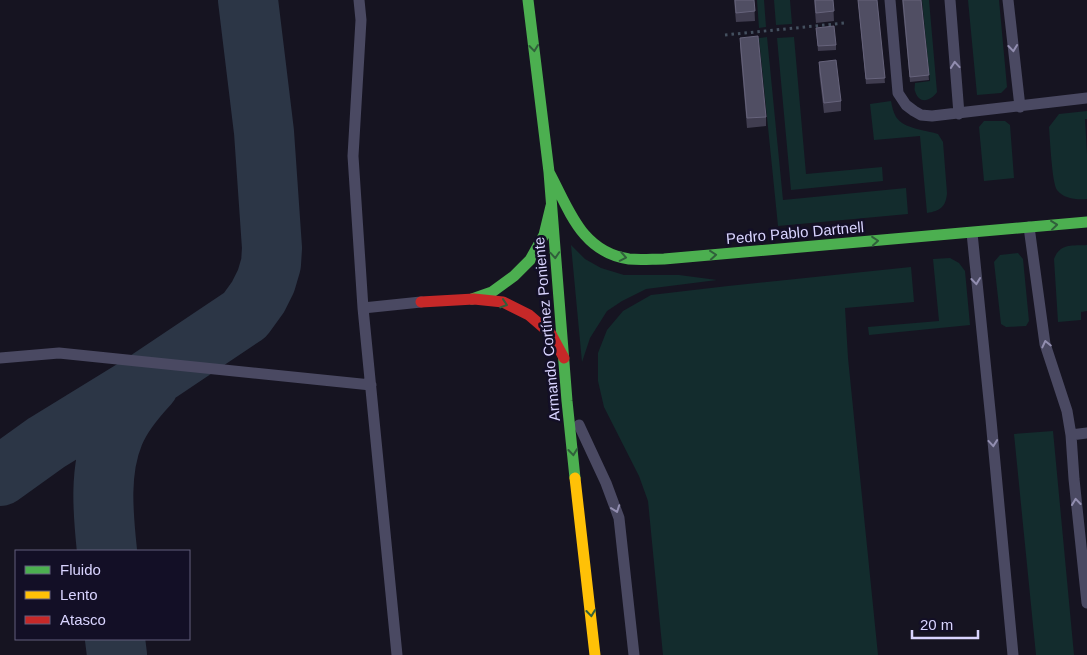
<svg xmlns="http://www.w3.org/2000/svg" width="1087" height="655" font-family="Helvetica,sans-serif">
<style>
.green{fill:#132c2d}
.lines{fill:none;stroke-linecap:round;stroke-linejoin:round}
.taxiway{stroke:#2c3646;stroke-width:60}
.path{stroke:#44505f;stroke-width:3;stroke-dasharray:2.5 4;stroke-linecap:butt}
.lane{stroke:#4a4962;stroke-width:11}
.fast{stroke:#4caf50;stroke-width:11}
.slow{stroke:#ffc107;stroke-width:11}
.jam{stroke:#c62828;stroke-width:11}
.wall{fill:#403d50}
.building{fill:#504e63;stroke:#66637b}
.oneway{stroke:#305f3b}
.oneway2{stroke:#928eb0}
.labels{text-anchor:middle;stroke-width:5;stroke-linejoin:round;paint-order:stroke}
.street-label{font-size:15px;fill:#d9d4ff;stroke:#130f26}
</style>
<rect width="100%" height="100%" fill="#161421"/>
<path class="green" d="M757 0H764L766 27 759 28Z
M774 0H790L792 24 776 25Z
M922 0H929L937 92C931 101 919 105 915 91 914 89 915 86 915 83L930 81Z
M968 0H999L1007 87 1001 93 977 95Z
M767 37 783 200 906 188 908 214 778 226 759 38Z
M794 37 806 174 882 167 883 181 791 190 777 38Z
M891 101C892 106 893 112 896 117 904 129 925 130 938 134L943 142 947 193C946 207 940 211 927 213L920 136 874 140 870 104Z
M1087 111V119H1085L1087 154V199C1077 200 1064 199 1057 190 1052 183 1050 139 1049 127L1059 114Z
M984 121H1005L1010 125 1014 178 984 181 979 127Z
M571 245 585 259 601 268 624 275H679L717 280 646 289 622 301 607 311 590 338 582 362Z
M1087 245V311L1081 312V320L1058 322 1054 259C1060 243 1072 246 1087 245Z
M1018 253 1023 259 1029 321 1026 326 1006 327 1001 324 994 262 1000 255Z
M950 258 959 263 965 271 970 325 869 335 868 327 939 321 933 259Z
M911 267 914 302 845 308 848 358 878 655H663L648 501 639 476 604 407 598 381V353L607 330 623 311 651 295 728 286Z
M1053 431 1074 655H1036L1014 434Z"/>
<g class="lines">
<path class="taxiway" d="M0 476 46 443 142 384 245 315 258 297 266 281 271 264 272 248 264 132 248 0
M107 551C103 513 99 470 114 434 121 416 136 398 149 384
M115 639 117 655"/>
<path class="path" d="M725 35 845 23"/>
<path class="lane" d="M359 0 361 20 353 156 363 308 397 655
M890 0 898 93 906 105 914 111 921 115 932 116 1087 98
M950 0 959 114
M1008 0 1020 107
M1029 227 1045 344 1067 411 1071 435 1074 479 1087 603
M972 233 991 420 1013 655
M363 308 421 302
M0 358 59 353 371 385
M579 425 606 483 619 518 634 655
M1071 435 1087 433"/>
<path class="fast" d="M528 0 549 172 567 401 575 478
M549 172C569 209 581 252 629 259 641 260 652 259 664 259L1087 222
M472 299 492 292 514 276 530 260 544 235 551 206"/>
<path class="slow" d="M575 478 595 655"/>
<path class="jam" d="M421 302 474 299 503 302 529 315 551 334 564 358"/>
</g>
<path class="wall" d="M734 0H754L755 21 736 22Z
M814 0H833L834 21 816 23Z
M858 0H877L885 83 866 84Z
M902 0H921L929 80 910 82Z
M816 28 836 45V50L818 51Z
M740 38 766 117V126L747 128 740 47Z
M819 62 841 101V111L824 113 819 72Z"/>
<path class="building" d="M735 0H754L755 11 736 13Z
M815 0H833L834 11 816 13Z
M858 0H877L885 78 866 79Z
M903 0H921L929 75 910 77Z
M834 26 836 45 818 46 816 28Z
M758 36 766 117 747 118 740 38Z
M836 60 841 101 824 103 819 62Z"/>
<defs><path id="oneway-chevron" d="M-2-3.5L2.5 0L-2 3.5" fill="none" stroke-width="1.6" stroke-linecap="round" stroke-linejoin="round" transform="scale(1.25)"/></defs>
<g class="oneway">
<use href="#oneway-chevron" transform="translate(534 48) rotate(83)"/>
<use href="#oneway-chevron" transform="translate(1054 225) rotate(-6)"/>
<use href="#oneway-chevron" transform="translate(875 241) rotate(-5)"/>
<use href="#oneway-chevron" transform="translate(555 255) rotate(86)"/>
<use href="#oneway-chevron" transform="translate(713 255) rotate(-5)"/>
<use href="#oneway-chevron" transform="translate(623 257) rotate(11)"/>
<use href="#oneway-chevron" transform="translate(504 304) rotate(18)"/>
<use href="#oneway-chevron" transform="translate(573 452) rotate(84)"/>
<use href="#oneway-chevron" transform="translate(591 613) rotate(84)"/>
</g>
<g class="oneway2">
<use href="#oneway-chevron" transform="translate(1013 48) rotate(84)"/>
<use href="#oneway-chevron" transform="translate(955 65) rotate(-95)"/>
<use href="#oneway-chevron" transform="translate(976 281) rotate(84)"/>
<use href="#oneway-chevron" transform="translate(1046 344) rotate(-103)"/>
<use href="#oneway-chevron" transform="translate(993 443) rotate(85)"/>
<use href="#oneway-chevron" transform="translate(1076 502) rotate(-96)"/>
<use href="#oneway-chevron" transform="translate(616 509) rotate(70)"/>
</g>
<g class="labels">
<g class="street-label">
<text transform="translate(795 233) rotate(-5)" y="5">Pedro Pablo Dartnell</text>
<text transform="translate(547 329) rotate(-95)" y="5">Armando Cortínez Poniente</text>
</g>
</g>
<rect x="15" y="550" width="175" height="90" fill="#130f26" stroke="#625e7d"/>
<rect x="25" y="566" width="25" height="8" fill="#4caf50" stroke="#625e7d"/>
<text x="60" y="575" font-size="15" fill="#d9d4ff">Fluido</text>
<rect x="25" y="591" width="25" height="8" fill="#ffc107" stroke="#625e7d"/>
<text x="60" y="600" font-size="15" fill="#d9d4ff">Lento</text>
<rect x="25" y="616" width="25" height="8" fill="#c62828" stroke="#625e7d"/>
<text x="60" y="625" font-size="15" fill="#d9d4ff">Atasco</text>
<path d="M912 630v8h66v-8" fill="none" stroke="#d9d4ff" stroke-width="2.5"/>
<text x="920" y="630" font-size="15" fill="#d9d4ff" stroke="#130f26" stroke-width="4" paint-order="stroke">20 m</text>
</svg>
